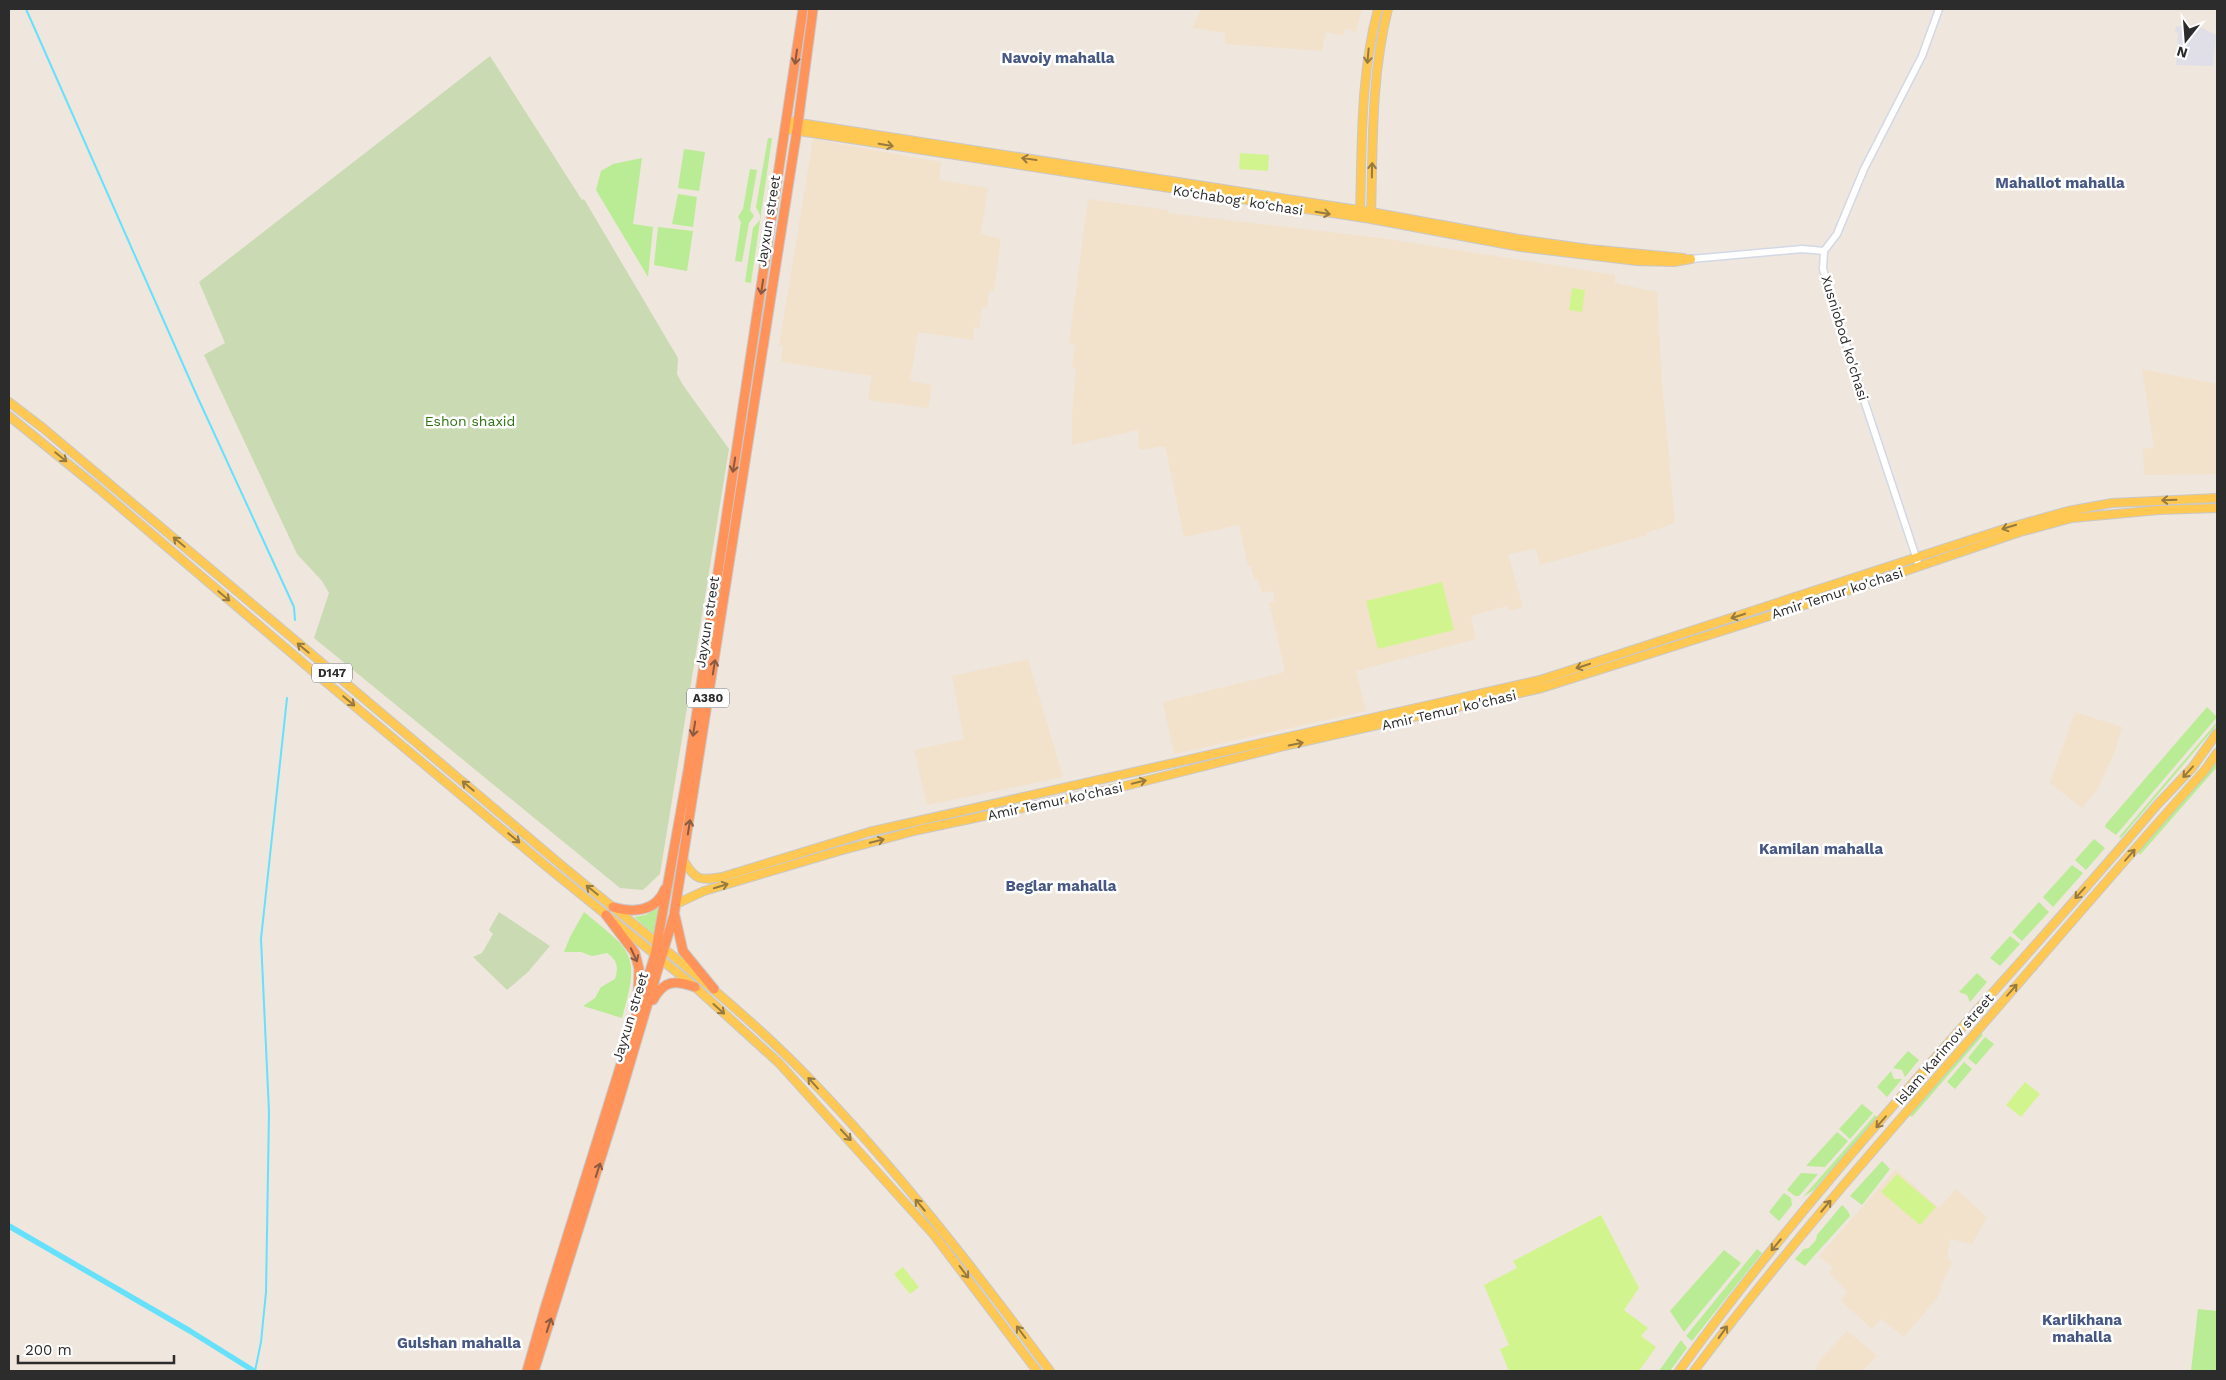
<svg xmlns="http://www.w3.org/2000/svg" width="2226" height="1380" font-family="'Work Sans',sans-serif">
<style>
.industrial{fill:#e0dfe7}
.education{fill:#f2e2cb}
.green{fill:#b9ec94}
.cemetery{fill:#cadbb3}
.pitch{fill:#d2f48f}
.lines{fill:none;stroke-linecap:round;stroke-linejoin:round}
.stream{stroke:#66e1fc;stroke-width:2}
.canal{stroke:#66e1fc;stroke-width:5.5}
.minor-casing{stroke:#d2d8e6;stroke-width:9}
.major-casing{stroke:#c8c8c8;stroke-width:10}
.highway-casing{stroke:#c8c8c8;stroke-width:11}
.minor{stroke:#fff;stroke-width:6}
.major{stroke:#ffc853;stroke-width:8}
.highway{stroke:#ff9359;stroke-width:9}
.oneway{stroke:#967a40}
.oneway2{stroke:#8b5a40}
.labels{text-anchor:middle;stroke-width:5;stroke-linejoin:round;paint-order:stroke}
.shield{fill:#fff;stroke:#6b6b6b;stroke-width:1}
.shield-label{font-size:12px;font-weight:bold;fill:#2c2c2c}
.street-label{font-size:14px;fill:#2c2c2c;stroke:#fff}
.park-label{font-size:14px;fill:#2f7412;stroke:#fff}
.neighbourhood-label{font-size:15px;font-weight:bold;fill:#475783;stroke:#fff}
</style>
<rect width="100%" height="100%" fill="#efe6dd"/>
<path class="industrial" d="M2176 26 2200 27 2216 35 2213 66 2176 65 2178 33 2175 32Z"/>
<path class="education" d="M1201 9H1362L1356 32 1345 29 1343 36 1326 32 1322 51 1225 44V33L1192 28Z
M813 139 941 162 939 180 988 188 981 234 1001 239 994 291H989L987 308 982 307 979 328 974 327 973 340 918 332 910 381 932 385 928 408 868 400 872 376 781 362 783 346 779 345Z
M1088 199 1168 210V213L1388 239 1615 275V283L1657 292 1662 383 1675 523 1646 533 1647 535 1540 565 1536 549 1508 554 1523 607 1510 611 1507 606 1471 616 1476 639 1356 671 1366 711 1174 754 1163 702 1285 672 1269 602 1275 601 1273 591 1262 593 1258 579 1254 580 1251 566H1248L1239 525 1184 537 1165 446 1139 450 1138 430 1072 445V414L1076 369 1072 368 1075 345 1069 343Z
M2142 369 2217 384V474L2144 475 2143 449 2154 447Z
M1028 659 1063 777 927 805 914 750 964 739 952 676Z
M2075 712 2122 727 2114 754 2097 790 2082 808 2050 783Z
M1896 1169 1939 1208 1956 1189 1987 1217 1972 1244 1950 1239 1947 1257 1952 1263 1944 1279 1938 1297 1904 1337 1881 1319 1872 1329 1841 1301 1847 1291 1829 1273 1833 1268 1819 1256Z
M1847 1331 1877 1355 1863 1371H1816L1819 1361Z"/>
<path class="green" d="M768 138H772L751 283 745 282 753 228 760 220V215L756 207Z
M684 149 705 152 699 191 678 188Z
M642 158 633 224 653 227 648 277 596 190 601 171 613 164Z
M750 169 757 170 750 210 754 216 749 223 742 262 735 261 741 222 738 217 743 209Z
M678 194 697 197 693 227 672 224Z
M658 227 693 231 687 271 654 265Z
M2207 707 2217 717 2116 835 2105 827 2106 824Z
M2217 722V725L2121 838 2119 837Z
M2217 762V767L2140 855 2138 852Z
M2094 839 2105 848 2086 870 2075 860Z
M2072 865 2083 873 2053 907 2043 897Z
M2039 902 2049 912 2022 941 2012 932Z
M662 903 655 935 634 917 646 915Z
M584 912C634 953 640 954 622 1018L583 1006 595 998 601 987 615 979C619 967 617 960 607 953L592 956 581 952H564L570 937Z
M2010 936 2020 944 2000 966 1990 958Z
M1977 973 1987 982 1970 1002 1967 995 1959 992Z
M1980 1033 1983 1035 1912 1117 1909 1115Z
M1985 1037 1994 1044 1976 1065 1968 1058Z
M1908 1051 1919 1060 1905 1077 1902 1070 1893 1068Z
M1964 1062 1972 1069 1955 1089 1947 1082Z
M1891 1071 1894 1079H1902L1887 1097 1877 1087Z
M1862 1104 1873 1113 1850 1139 1839 1129Z
M1875 1115 1877 1117 1814 1190 1803 1197Z
M1837 1132 1848 1141 1825 1167 1806 1166Z
M1882 1161 1890 1169 1862 1205 1850 1196Z
M1801 1173 1818 1174 1799 1196H1795L1787 1190Z
M1784 1193 1791 1198 1792 1205 1779 1221 1769 1212Z
M1842 1205 1848 1211 1850 1216 1805 1266 1795 1259 1804 1249 1809 1248 1816 1240 1817 1235Z
M1757 1249 1762 1253 1692 1341 1686 1336Z
M1724 1250 1741 1263 1684 1332 1670 1311Z
M2198 1309 2217 1311V1371H2191Z
M1681 1340 1687 1348 1670 1371H1659Z"/>
<path class="cemetery" d="M490 56 582 200 584 199 678 358 677 374 683 385 729 449 660 874 643 890 620 888 314 638 329 593 322 581 297 554 204 355 225 343 199 282Z
M499 912 550 946 528 972 507 990 473 957 482 953 493 934 489 930Z"/>
<path class="pitch" d="M1240 153 1269 155 1268 171 1239 169Z
M1572 288 1585 290 1582 312 1569 310Z
M1442 582 1454 630 1378 649 1366 601Z
M2025 1082 2040 1094 2021 1117 2006 1105Z
M1897 1174 1936 1207 1920 1225 1881 1192Z
M1601 1215 1639 1288 1624 1310 1648 1328 1641 1336 1656 1347 1639 1371H1509L1500 1349 1509 1345 1484 1285 1517 1268 1513 1261Z
M903 1267 919 1287 910 1294 894 1274Z"/>
<g class="lines">
<path class="stream" d="M26 9 197 396 294 607 295 620
M255 1371 261 1342 266 1292 269 1112 261 939 287 698"/>
<path class="canal" d="M9 1226 190 1331 254 1371"/>
<defs>
<path id="minor" d="M1691 259 1802 249 1824 251
M1919 566 1856 376 1823 269 1824 251 1837 234 1864 169 1922 56 1939 9"/>
<path id="major" d="M787 121 1371 212 1519 239 1589 249 1684 258
M786 129 1371 219 1520 247 1637 261 1674 262 1691 259
M1360 215C1362 147 1360 76 1378 9
M1371 215C1373 146 1371 76 1388 9
M9 402 43 428C214 571 383 715 554 859 639 930 729 996 807 1076 896 1168 974 1269 1050 1371
M9 416 99 489 309 668 546 866 695 987 779 1063 934 1235 1037 1371
M684 861C695 880 700 881 722 877L869 832 1540 680 2004 529 2068 511 2112 503 2217 498
M676 904 704 891 839 851 918 830 1117 788 1284 746 1542 688 1826 598 2020 532 2072 518 2159 510 2217 508
M1679 1371C1823 1171 1998 993 2157 805L2192 768 2217 733
M1694 1371C1779 1258 1872 1151 1965 1045 2045 953 2124 860 2205 770L2217 753"/>
<path id="highway" d="M613 907C633 913 656 912 665 889
M606 915 635 953 639 969 638 997
M675 916 683 951 714 989
M653 1000C664 980 674 980 695 987
M527 1371 545 1308 655 955 688 771 803 9
M534 1371 619 1100 674 915 797 130 813 9"/>
</defs>
<use href="#minor" class="minor-casing"/>
<use href="#major" class="major-casing"/>
<use href="#highway" class="highway-casing"/>
<use href="#minor" class="minor"/>
<use href="#major" class="major"/>
<use href="#highway" class="highway"/>
</g>
<defs><path id="oneway-shaft" d="M-6 0H5M1.5-3L5.5 0L1.5 3" fill="none" stroke-width="1.6" stroke-linecap="round" stroke-linejoin="round" transform="scale(1.25)"/></defs>
<g class="oneway">
<use href="#oneway-shaft" transform="translate(1368 56) rotate(95)"/>
<use href="#oneway-shaft" transform="translate(886 145) rotate(10)"/>
<use href="#oneway-shaft" transform="translate(1029 159) rotate(-172)"/>
<use href="#oneway-shaft" transform="translate(1372 170) rotate(-89)"/>
<use href="#oneway-shaft" transform="translate(1323 213) rotate(9)"/>
<use href="#oneway-shaft" transform="translate(61 457) rotate(39)"/>
<use href="#oneway-shaft" transform="translate(2169 500) rotate(178)"/>
<use href="#oneway-shaft" transform="translate(2009 527) rotate(163)"/>
<use href="#oneway-shaft" transform="translate(179 542) rotate(-140)"/>
<use href="#oneway-shaft" transform="translate(224 596) rotate(40)"/>
<use href="#oneway-shaft" transform="translate(1738 616) rotate(162)"/>
<use href="#oneway-shaft" transform="translate(303 648) rotate(-140)"/>
<use href="#oneway-shaft" transform="translate(1583 666) rotate(162)"/>
<use href="#oneway-shaft" transform="translate(349 701) rotate(40)"/>
<use href="#oneway-shaft" transform="translate(1296 744) rotate(-12)"/>
<use href="#oneway-shaft" transform="translate(2188 772) rotate(132)"/>
<use href="#oneway-shaft" transform="translate(1139 782) rotate(-14)"/>
<use href="#oneway-shaft" transform="translate(468 786) rotate(-140)"/>
<use href="#oneway-shaft" transform="translate(514 838) rotate(40)"/>
<use href="#oneway-shaft" transform="translate(877 841) rotate(-14)"/>
<use href="#oneway-shaft" transform="translate(2130 855) rotate(-49)"/>
<use href="#oneway-shaft" transform="translate(721 886) rotate(-17)"/>
<use href="#oneway-shaft" transform="translate(592 890) rotate(-141)"/>
<use href="#oneway-shaft" transform="translate(2080 893) rotate(132)"/>
<use href="#oneway-shaft" transform="translate(2012 990) rotate(-49)"/>
<use href="#oneway-shaft" transform="translate(719 1009) rotate(42)"/>
<use href="#oneway-shaft" transform="translate(813 1083) rotate(-132)"/>
<use href="#oneway-shaft" transform="translate(1881 1122) rotate(131)"/>
<use href="#oneway-shaft" transform="translate(846 1135) rotate(47)"/>
<use href="#oneway-shaft" transform="translate(920 1205) rotate(-130)"/>
<use href="#oneway-shaft" transform="translate(1826 1206) rotate(-50)"/>
<use href="#oneway-shaft" transform="translate(1776 1245) rotate(130)"/>
<use href="#oneway-shaft" transform="translate(964 1272) rotate(53)"/>
<use href="#oneway-shaft" transform="translate(1021 1332) rotate(-127)"/>
<use href="#oneway-shaft" transform="translate(1723 1332) rotate(-54)"/>
</g>
<g class="oneway2">
<use href="#oneway-shaft" transform="translate(796 57) rotate(98)"/>
<use href="#oneway-shaft" transform="translate(762 287) rotate(99)"/>
<use href="#oneway-shaft" transform="translate(734 465) rotate(99)"/>
<use href="#oneway-shaft" transform="translate(714 667) rotate(-81)"/>
<use href="#oneway-shaft" transform="translate(694 729) rotate(99)"/>
<use href="#oneway-shaft" transform="translate(689 827) rotate(-81)"/>
<use href="#oneway-shaft" transform="translate(634 955) rotate(65)"/>
<use href="#oneway-shaft" transform="translate(598 1170) rotate(-72)"/>
<use href="#oneway-shaft" transform="translate(549 1325) rotate(-72)"/>
</g>
<g class="labels">
<g class="shield">
<rect x="312" y="663.5" width="40" height="19" rx="4"/>
<rect x="687" y="688.5" width="42" height="19" rx="4"/>
</g>
<g class="shield-label">
<text x="332" y="677">D147</text>
<text x="708" y="702">A380</text>
</g>
<g class="street-label">
<text transform="translate(1238 200) rotate(9)" y="5">Ko‘chabog‘ ko‘chasi</text>
<text transform="translate(768 221) rotate(-81)" y="5">Jayxun street</text>
<text transform="translate(1845 338) rotate(73)" y="5">Xusniobod ko'chasi</text>
<text transform="translate(1837 593) rotate(-18)" y="5">Amir Temur ko'chasi</text>
<text transform="translate(707 622) rotate(-81)" y="5">Jayxun street</text>
<text transform="translate(1449 710) rotate(-13)" y="5">Amir Temur ko'chasi</text>
<text transform="translate(1055 801) rotate(-12)" y="5">Amir Temur ko'chasi</text>
<text transform="translate(630 1017) rotate(-73)" y="5">Jayxun street</text>
<text transform="translate(1944 1049) rotate(-49)" y="5">Islam Karimov street</text>
</g>
<g class="park-label">
<text x="470" y="426">Eshon shaxid</text>
</g>
<g class="neighbourhood-label">
<text x="1058" y="63">Navoiy mahalla</text>
<text x="2060" y="188">Mahallot mahalla</text>
<text x="1821" y="854">Kamilan mahalla</text>
<text x="1061" y="891">Beglar mahalla</text>
<text x="2082" y="1325">Karlikhana<tspan x="2082" dy="17">mahalla</tspan></text>
<text x="459" y="1348">Gulshan mahalla</text>
</g>
</g>
<rect width="2226" height="1380" fill="none" stroke="#2c2c2c" stroke-width="20"/>
<g transform="translate(2186 40) rotate(197)" stroke="#ffffff" stroke-width="4" paint-order="stroke">
<path d="M0-4L9 19L0 12L-9 19Z" fill="#2c2c2c"/>
<text y="-8" font-size="14" font-weight="bold" text-anchor="middle" fill="#2c2c2c">N</text>
</g>
<path d="M18 1355v8h156v-8" fill="none" stroke="#2c2c2c" stroke-width="2.5"/>
<text x="25" y="1355" font-size="15" fill="#2c2c2c" stroke="#ffffff" stroke-width="4" paint-order="stroke">200 m</text>
</svg>
